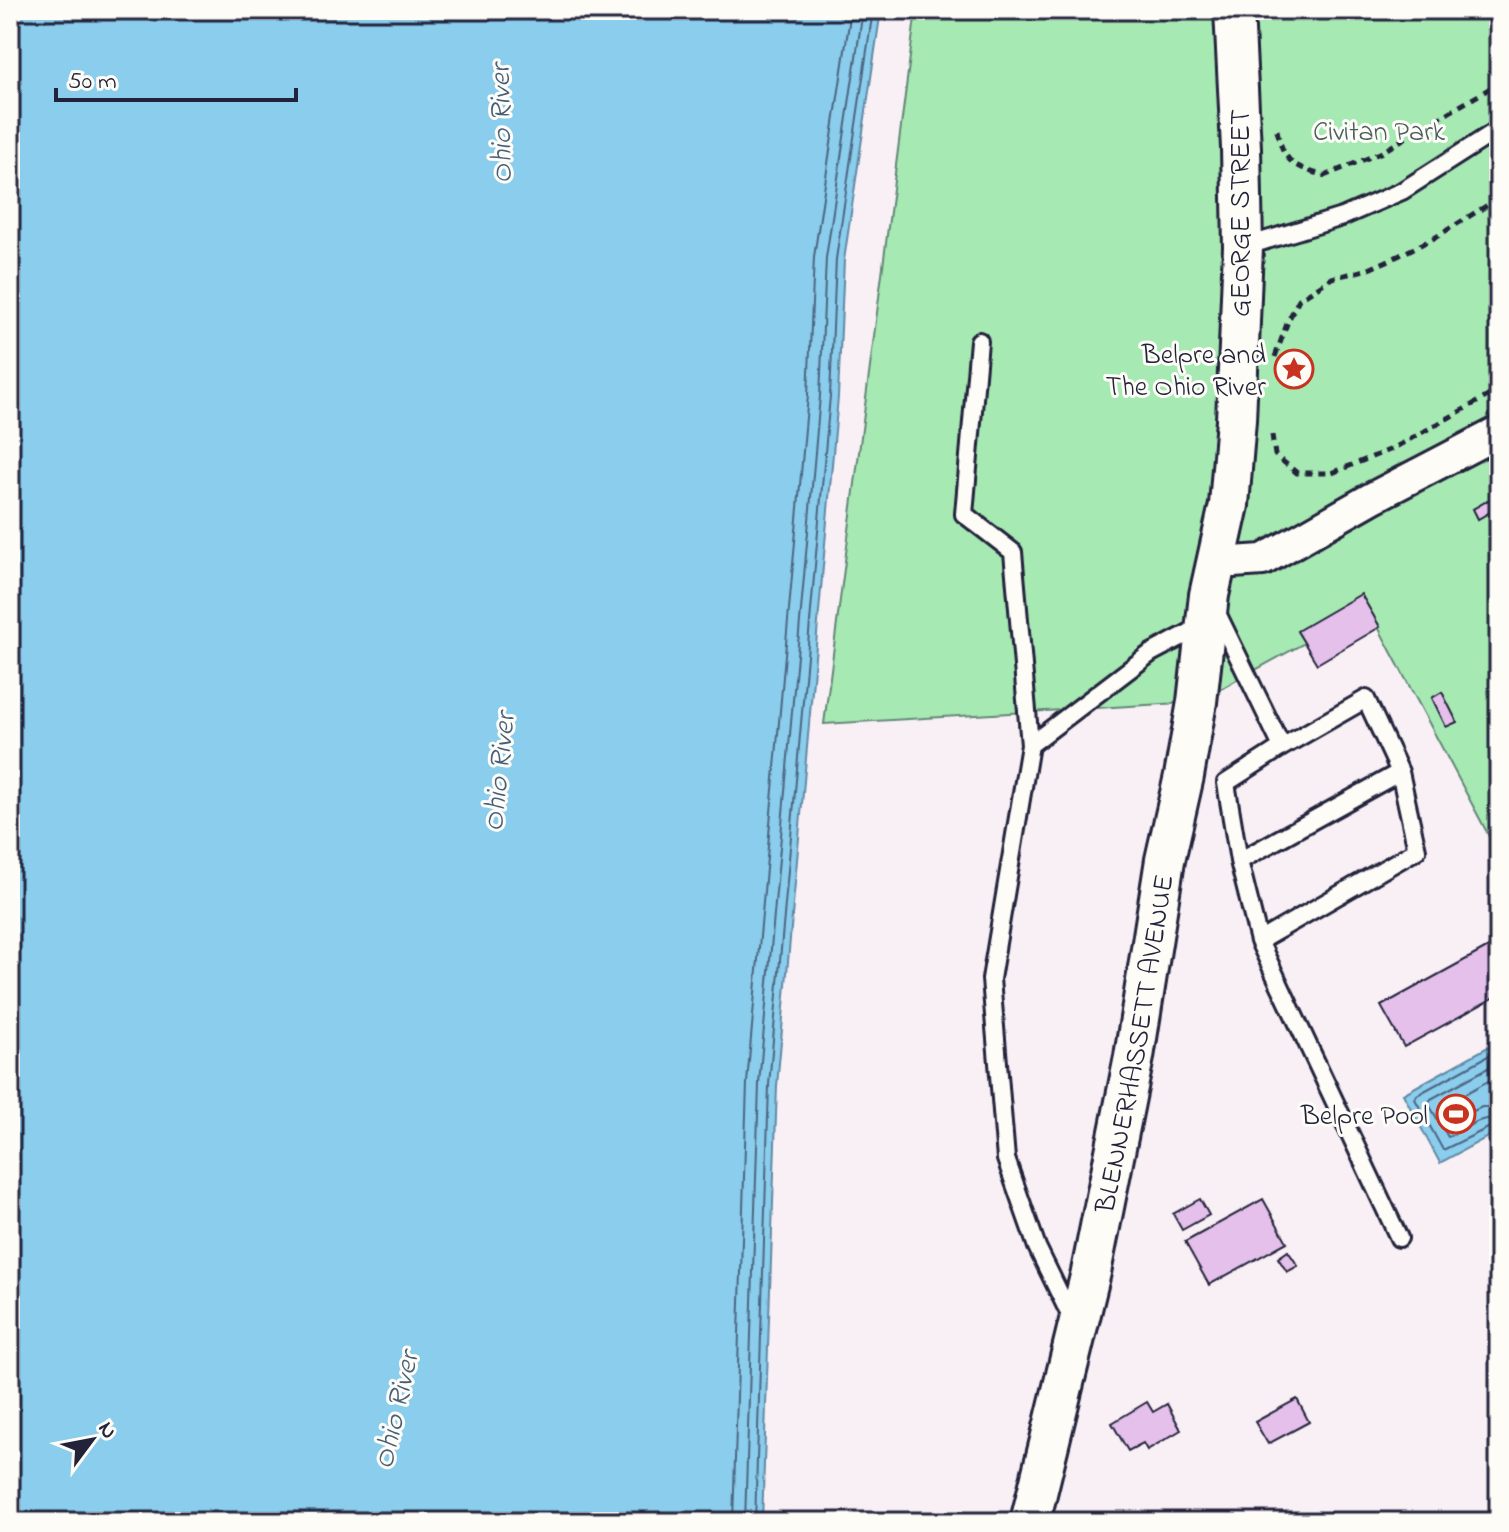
<svg xmlns="http://www.w3.org/2000/svg" width="1509" height="1532" font-family="'Indie Flower',sans-serif">
<style>
.green{fill:#a6e9b3;stroke:#648677;stroke-width:2}
.water{fill:#8bcdec;stroke:#6189a5;stroke-width:2}
.lines{fill:none;stroke-linecap:round;stroke-linejoin:round}
.shore{stroke:#4c6682;stroke-width:2}
.building{fill:#e4c0eb;stroke:#22223b;stroke-width:2}
.service-casing{stroke:#22223b;stroke-width:22}
.minor-casing{stroke:#22223b;stroke-width:36}
.tertiary-casing{stroke:#22223b;stroke-width:44}
.path{stroke:#22223b;stroke-width:5;stroke-dasharray:8 6;stroke-linecap:butt}
.service{stroke:#fdfcf7;stroke-width:16}
.minor{stroke:#fdfcf7;stroke-width:30}
.tertiary{stroke:#fdfcf7;stroke-width:38}
.labels{text-anchor:middle;stroke-width:6;stroke-linejoin:round;paint-order:stroke}
.park-label{font-size:28px;fill:#4a5e5f;stroke:#fdfcf7}
.street-label{font-size:28px;fill:#22223b;stroke:#fdfcf7}
.poi-label{font-size:28px;fill:#22223b;stroke:#fdfcf7;text-anchor:end}
.water-label{font-size:30px;font-style:italic;fill:#475e79;stroke:#fdfcf7}
</style>
<rect width="100%" height="100%" fill="#f8f0f5"/>
<filter id="ink" filterUnits="userSpaceOnUse"><feTurbulence type="fractalNoise" baseFrequency=".0125" numOctaves="2"/><feDisplacementMap in="SourceGraphic" scale="16" xChannelSelector="R" yChannelSelector="G"/><feConvolveMatrix kernelMatrix="1 2 1 2 8 2 1 2 1" color-interpolation-filters="sRGB"/></filter>
<g filter="url(#ink)">
<path class="green" d="M916 10H1499V855L1368 608 1197 702 824 724Z"/>
<path class="water" d="M10 10H881L844 260 838 397 777 1086 762 1522H10Z
M1499 1041V1150L1491 1135 1440 1163 1403 1094Z"/>
<g class="lines">
<path class="shore" d="M1499 1050 1417 1095 1415 1099 1443 1150 1488 1128H1494L1499 1133
M1499 1062 1431 1099 1428 1103 1448 1137C1465 1130 1480 1114 1499 1120
M1499 1075 1447 1104 1445 1107 1450 1119 1454 1120 1482 1107H1499
M733 1522 747 1083 808 395 814 257 851 10
M745 1522 759 1084 820 396 826 258 863 10
M755 1522 769 1085 830 396 836 259 873 10"/>
</g>
<path class="building" d="M1499 494V507L1478 519 1473 509Z
M1361 594 1380 627 1317 664 1297 631Z
M1442 692 1457 722 1446 727 1432 698Z
M1494 944 1499 954V995L1404 1047 1381 1006Z
M1200 1199 1209 1215 1182 1230 1173 1214Z
M1263 1199 1287 1242 1209 1285 1185 1242Z
M1288 1251 1298 1266 1287 1272 1278 1258Z
M1297 1399 1309 1422 1268 1444 1255 1422Z
M1147 1402 1153 1412 1167 1404 1181 1430 1147 1450 1143 1443 1128 1451 1112 1423Z"/>
<g class="lines">
<defs>
<path id="service" d="M1244 247 1342 217 1402 191 1499 129
M979 341 964 514 1013 552 1030 745 991 979 1006 1159 1037 1247 1073 1321
M1216 611 1282 747
M1366 699 1400 772 1417 850 1259 941 1239 861 1226 783 1282 747Z
M1030 745 1151 653 1202 626
M1239 861 1400 772
M1259 941 1399 1238"/>
<path id="minor" d="M1218 560 1233 562 1263 560 1372 498 1499 432"/>
<g id="tertiary">
<path id="s1" d="M1030 1522 1091 1272 1134 1057 1165 860 1184 776 1197 702 1209 595 1229 505 1236 420 1243 247 1241 148 1234 10"/>
</g>
</defs>
<use href="#service" class="service-casing"/>
<use href="#minor" class="minor-casing"/>
<use href="#tertiary" class="tertiary-casing"/>
<path class="path" d="M1277 130C1284 164 1294 166 1324 176L1380 153 1499 83
M1275 357 1288 321 1299 299 1332 278 1369 269 1396 257 1436 237 1499 198
M1272 435 1275 455 1297 473H1332L1392 449 1499 390"/>
<use href="#service" class="service"/>
<use href="#minor" class="minor"/>
<use href="#tertiary" class="tertiary"/>
</g>
</g>
<defs>
<symbol id="sight-ring" viewBox="-11 -11 22 22"><circle r="9.5" fill="#fdfcf7" stroke="#c8321e" stroke-width="1.5"/><path d="M0-6L1.8-2.2L6-1.7L2.9 1.2L3.7 5.4L0 3.3L-3.7 5.4L-2.9 1.2L-6-1.7L-1.8-2.2Z" fill="#c8321e"/></symbol>
<symbol id="stadium-ring" viewBox="-11 -11 22 22"><circle r="9.5" fill="#fdfcf7" stroke="#c8321e" stroke-width="1.5"/><path d="M0-5a6.5 5 0 1 0 0 10a6.5 5 0 1 0 0-10ZM-3.5-1.8h7v3.6h-7Z" fill="#c8321e"/></symbol>
</defs>
<g fill-rule="evenodd">
<use href="#sight-ring" x="1272" y="347" width="44" height="44"/>
<use href="#stadium-ring" x="1434" y="1092" width="44" height="44"/>
</g>
<g class="labels">
<g class="park-label">
<text x="1379" y="140">Civitan Park</text>
</g>
<g class="street-label">
<text transform="translate(1239 213) rotate(-90)" y="10">GEORGE STREET</text>
<text dy="10" stroke="none"><textPath href="#s1" startOffset="490">BLENNERHASSETT AVENUE</textPath></text>
</g>
<g class="poi-label">
<text x="1266" y="363">Belpre and<tspan x="1266" dy="32">The Ohio River</tspan></text>
<text x="1428" y="1124">Belpre Pool</text>
</g>
<g class="water-label">
<text transform="translate(500 124) rotate(-91)" y="10">Ohio River</text>
<text transform="translate(498 772) rotate(-84)" y="10">Ohio River</text>
<text transform="translate(395 1410) rotate(-77)" y="10">Ohio River</text>
</g>
</g>
<rect width="1509" height="1532" fill="none" stroke="#fdfcf7" stroke-width="40"/>
<rect x="20" y="20" width="1469" height="1492" fill="none" stroke="#22223b" stroke-width="3" filter="url(#ink)"/>
<g transform="translate(92 1440) rotate(58)" stroke="#fdfcf7" stroke-width="6" paint-order="stroke">
<path d="M0-6L14 30L0 20L-14 30Z" fill="#22223b"/>
<text y="-12" font-size="22" font-weight="bold" text-anchor="middle" fill="#22223b">N</text>
</g>
<path d="M56 88v12h240v-12" fill="none" stroke="#22223b" stroke-width="4"/>
<text x="68" y="88" font-size="24" fill="#22223b" stroke="#fdfcf7" stroke-width="6" paint-order="stroke">50 m</text>
</svg>
